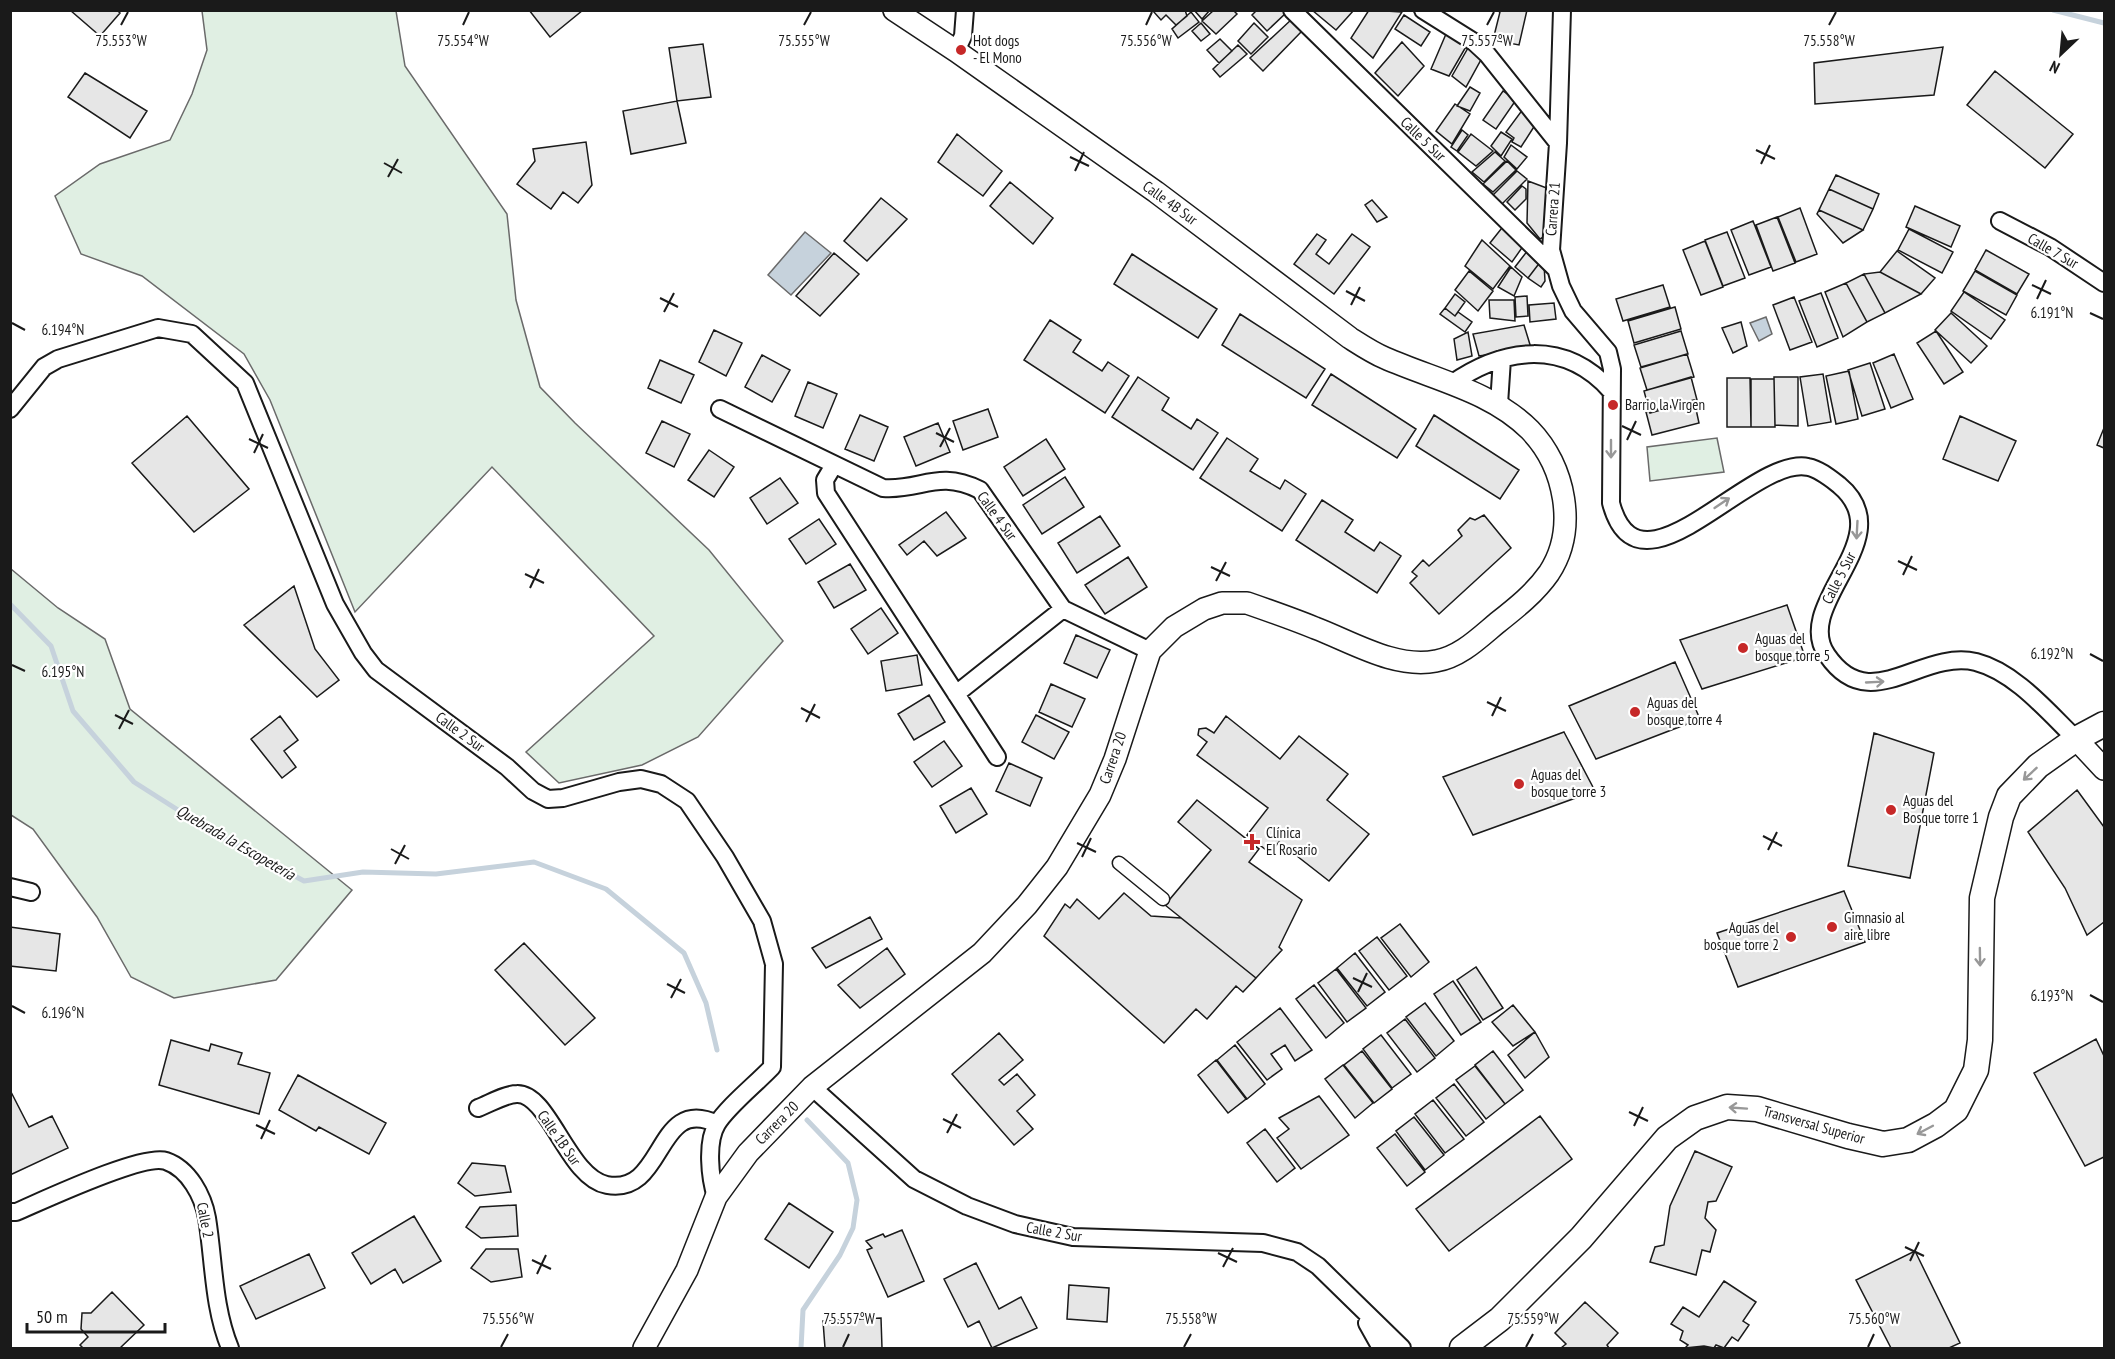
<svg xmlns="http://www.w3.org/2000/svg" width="2115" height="1359" font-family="'PT Sans Narrow',sans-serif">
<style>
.green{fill:#e0efe3;stroke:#6a6a6a;stroke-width:1.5}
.water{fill:#c6d2dc;stroke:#6a6a6a;stroke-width:1.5}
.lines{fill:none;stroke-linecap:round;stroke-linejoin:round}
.stream{stroke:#c6d2dc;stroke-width:5}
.building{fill:#e6e6e6;stroke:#1a1a1a;stroke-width:1.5}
.pedestrian-casing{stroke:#1a1a1a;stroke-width:15}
.minor-casing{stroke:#1a1a1a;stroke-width:20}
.tertiary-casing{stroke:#1a1a1a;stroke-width:24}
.secondary-casing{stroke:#1a1a1a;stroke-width:27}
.pedestrian{stroke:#fff;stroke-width:12}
.minor{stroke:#fff;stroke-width:16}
.tertiary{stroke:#fff;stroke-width:21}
.secondary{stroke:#fff;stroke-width:24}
.oneway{stroke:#989898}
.ticks{fill:none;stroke:#1a1a1a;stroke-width:2}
.poi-dot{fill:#c62828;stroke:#fff;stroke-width:2}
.labels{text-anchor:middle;stroke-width:4.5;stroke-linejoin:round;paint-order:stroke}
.poi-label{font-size:15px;fill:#1a1a1a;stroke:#fff;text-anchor:start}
.street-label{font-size:15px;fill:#1a1a1a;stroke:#fff}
.water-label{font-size:16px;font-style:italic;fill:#1a1a1a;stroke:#fff}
.ticks-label{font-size:15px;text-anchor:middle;fill:#1a1a1a;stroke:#fff;stroke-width:4.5;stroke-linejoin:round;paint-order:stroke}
</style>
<rect width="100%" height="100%" fill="#fff"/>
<path class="green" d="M202 11H396L405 66 507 214 516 300 540 387 575 423 709 550 783 641 698 737 642 765 559 783 526 752 654 636 492 467 355 612 270 400 244 354 142 276 81 254 55 196 100 164 170 140 192 94 207 50Z
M1717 438 1724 472 1650 481 1647 447Z
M11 569 58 608 105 639 130 709 352 890 276 980 174 998 131 977 97 917 33 829 11 815Z"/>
<path class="water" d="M805 232 831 253 791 295 768 275Z
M1766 317 1772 334 1759 341 1750 323Z"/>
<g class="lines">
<path class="stream" d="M2053 10 2104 23
M10 604 51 646 73 711 134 782 211 831 304 881 363 872 436 874 534 862 606 889 684 953 706 1003 717 1050
M801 1348 803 1310 840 1255 853 1228 857 1200 848 1163 807 1120"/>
</g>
<path class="building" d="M70 10H117L120 13 100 36Z
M529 10H583L550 37Z
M1185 10 1187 16 1176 25 1166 15 1161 20 1153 11Z
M1194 10H1210L1202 19Z
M1214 10H1233L1237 14 1216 34 1202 21Z
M1257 10H1285L1287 12 1267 31 1252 15Z
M1312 10H1354L1336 30Z
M1369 10 1402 12 1373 58 1351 38Z
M1496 10H1527L1519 45 1493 40 1500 12Z
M1191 12 1199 22 1178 38 1172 29Z
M1404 15 1430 32 1421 46 1395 29Z
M1292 19 1302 31 1263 71 1250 58Z
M1201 23 1210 34 1201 41 1192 31Z
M1254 23 1268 37 1251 54 1238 41Z
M1446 34 1467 45 1449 76 1431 69Z
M1220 39 1232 51 1219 63 1207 50Z
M1402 42 1424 66 1398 96 1375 73Z
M703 44 711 97 677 101 669 48Z
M1238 45 1247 54 1220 77 1213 69Z
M1943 47 1934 95 1815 104 1814 63Z
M1468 48 1483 56 1466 87 1452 76Z
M1995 71 2073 134 2045 168 1967 105Z
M85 73 147 111 130 138 68 97Z
M1470 87 1480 93 1470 111 1457 106Z
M1503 91 1516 100 1496 129 1483 120Z
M677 101 686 143 631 154 623 111Z
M1455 104 1470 114 1452 144 1436 131Z
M1523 109 1537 122 1521 147 1512 142 1514 138 1506 132Z
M1462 130 1468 135 1457 151 1451 147Z
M1501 132 1512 139 1501 156 1491 146Z
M957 134 1002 171 983 196 938 162Z
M1471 134 1493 151 1476 166 1458 152Z
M586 142 592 185 578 203 563 192 551 209 517 184 535 161 533 149Z
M1511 145 1527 157 1517 169 1504 157Z
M1495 152 1505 161 1484 182 1472 172Z
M1507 161 1516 170 1493 192 1483 184Z
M1517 171 1527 179 1501 205 1493 195Z
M1836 175 1879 194 1873 209 1829 189Z
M1528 181 1552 190 1549 234 1540 239 1527 223Z
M1010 182 1053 218 1033 244 990 206Z
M1522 186 1526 189V199L1515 210 1507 202Z
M1829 189 1873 209 1863 230 1819 210Z
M881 198 907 219 867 261 844 241Z
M1372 200 1387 217 1377 222 1365 205Z
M1915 206 1960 226 1951 247 1906 227Z
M1800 208 1817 254 1796 262 1778 217Z
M1819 210 1863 230 1843 243 1817 214Z
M1777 217 1795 263 1773 271 1756 225Z
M1753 221 1771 267 1749 275 1731 230Z
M1505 224 1526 242 1512 262 1490 243Z
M1909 229 1953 252 1942 273 1898 250Z
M1727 232 1745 278 1723 286 1705 240Z
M1317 234 1326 240 1316 254 1329 264 1352 234 1370 247 1334 294 1294 264Z
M1482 240 1510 266 1493 289 1465 266Z
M1705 241 1723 287 1701 295 1683 250Z
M1528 250 1541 261 1528 278 1515 267Z
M1986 250 2029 274 2017 294 1975 270Z
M1897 251 1935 278 1921 294 1880 272Z
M834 253 859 274 820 316 796 296Z
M1132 254 1217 309 1198 338 1114 284Z
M1541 261 1544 264 1545 281 1541 287 1528 278Z
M1511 267 1522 277 1514 296 1498 287Z
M1469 271 1493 291 1478 311 1455 290Z
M1975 271 2017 295 2006 315 1963 291Z
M1880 272 1921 294 1885 313 1864 274Z
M1864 274 1885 313 1867 322 1846 283Z
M1846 283 1867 322 1843 337 1825 292Z
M1663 285 1670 307 1623 321 1616 299Z
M1964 292 2005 320 1991 339 1951 311Z
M1821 293 1838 338 1817 347 1799 301Z
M1455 294 1465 302 1455 316 1445 308Z
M1527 296 1528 316 1516 317 1515 297Z
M1794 297 1812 342 1790 350 1773 305Z
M1489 300H1514L1515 321 1490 318Z
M1554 303 1556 319 1530 322 1529 305Z
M1675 307 1681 329 1634 343 1628 321Z
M1445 308 1455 316 1458 312 1472 322 1465 332 1440 314Z
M1951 313 1987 346 1971 363 1935 330Z
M1240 314 1325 369 1306 398 1222 345Z
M1050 320 1081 340 1073 352 1102 371 1108 362 1129 376 1105 413 1024 360Z
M1741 322 1747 346 1733 353 1722 328Z
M1524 325 1531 348 1479 356 1473 334Z
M714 330 742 343 726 376 699 362Z
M1681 331 1688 354 1641 367 1634 345Z
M1936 331 1963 372 1944 384 1917 343Z
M1468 332 1472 356 1457 360 1454 339Z
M1687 354 1694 377 1647 390 1640 368Z
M1894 354 1913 399 1891 408 1873 363Z
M762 355 790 370 772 402 745 387Z
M660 360 694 375 681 403 648 388Z
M1870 363 1885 409 1862 416 1848 370Z
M1849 371 1858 419 1836 424 1826 376Z
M1331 374 1416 429 1397 458 1312 405Z
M1823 374 1831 422 1808 426 1800 377Z
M1138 377 1169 398 1162 410 1191 429 1197 419 1218 433 1193 470 1112 417Z
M1691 377 1697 400 1650 413 1644 391Z
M1774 377H1798V426L1775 425Z
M1727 378H1750L1751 427H1727Z
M1751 379H1774L1775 427H1751Z
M808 382 837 394 823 428 795 416Z
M1694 400 1699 423 1652 435 1646 412Z
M988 409 998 437 963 450 953 421Z
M860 415 888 427 874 461 845 449Z
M1434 415 1519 470 1500 499 1416 446Z
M187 416 249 489 194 532 132 463Z
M1960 416 2016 441 1998 481 1943 459Z
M662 421 690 434 674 467 646 453Z
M938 423 950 452 916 466 904 437Z
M2104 428V448L2097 445Z
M1227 438 1258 459 1250 471 1280 489 1285 480 1306 494 1282 531 1200 478Z
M1046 439 1065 469 1023 496 1004 467Z
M709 450 734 467 714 497 688 480Z
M1065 477 1084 507 1042 534 1023 505Z
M780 478 798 503 767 524 750 498Z
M1322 500 1353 520 1345 532 1374 551 1380 542 1401 556 1377 593 1296 540Z
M946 512 966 538 937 556 924 541 907 555 899 545Z
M1484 515 1511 548 1439 614 1410 583 1417 576 1412 572 1423 560 1429 566 1462 536 1458 530 1470 518 1475 520Z
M1100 516 1120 546 1077 573 1058 543Z
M819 519 836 544 806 564 789 539Z
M1128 557 1147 587 1105 614 1085 585Z
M850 564 866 590 834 608 818 582Z
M294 586 315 649 339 680 317 697 244 625Z
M1787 605 1805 657 1702 689 1680 640Z
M881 608 898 633 868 654 851 629Z
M1076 635 1110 650 1097 678 1064 663Z
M917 655 922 685 886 691 881 661Z
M1675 662 1700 719 1596 759 1569 706Z
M1051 684 1085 699 1072 727 1039 712Z
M929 695 945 722 914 740 898 714Z
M1036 715 1069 732 1054 759 1022 742Z
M280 716 298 740 284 751 296 767 282 778 251 739Z
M1226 716 1280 759 1299 736 1348 774 1327 800 1369 834 1329 881 1279 842 1270 853 1247 835 1268 808 1197 755 1207 742 1198 735 1199 729 1206 728 1214 733Z
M1564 732 1595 791 1473 835 1443 777Z
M1874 733 1934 753 1910 878 1848 866Z
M944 741 962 766 932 787 914 762Z
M1009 763 1042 778 1030 806 996 791Z
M971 788 987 814 956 833 940 806Z
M2077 790 2104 827V922L2087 935 2065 888 2028 832Z
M1197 800 1259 849 1249 862 1302 900 1279 947 1282 950 1256 978 1165 905 1211 850 1178 822Z
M1844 891 1865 942 1738 987 1717 933Z
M1124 893 1151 916 1181 918 1256 978 1243 992 1236 986 1207 1019 1196 1009 1164 1043 1044 936 1065 904 1070 908 1077 899 1099 919Z
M870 917 882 939 826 968 812 948Z
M1400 924 1429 962 1411 977 1381 938Z
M10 927 60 934 56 971 10 966Z
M1377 937 1407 976 1389 990 1359 951Z
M524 943 595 1018 565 1045 495 970Z
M887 948 905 974 860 1008 838 985Z
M1355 953 1385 992 1367 1006 1337 968Z
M1476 967 1503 1008 1483 1020 1457 980Z
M1336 969 1366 1008 1347 1022 1318 983Z
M1453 981 1481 1022 1461 1035 1434 994Z
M1314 985 1344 1023 1326 1038 1296 999Z
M1425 1003 1454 1041 1436 1056 1406 1017Z
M1513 1005 1535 1032 1513 1046 1492 1022Z
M1280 1008 1312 1050 1295 1061 1285 1045 1271 1054 1282 1069 1267 1080 1237 1042Z
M1405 1019 1435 1058 1417 1072 1387 1033Z
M1535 1032 1549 1057 1525 1078 1508 1055Z
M999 1033 1023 1060 999 1080 1004 1085 1017 1074 1035 1095 1017 1111 1033 1129 1014 1145 952 1074Z
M1381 1035 1411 1074 1392 1088 1363 1049Z
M2096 1039 2104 1056V1157L2085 1166 2034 1073Z
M171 1040 209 1051 211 1044 242 1053 238 1064 270 1073 259 1114 159 1085Z
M1235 1045 1265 1084 1247 1099 1217 1060Z
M1362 1051 1392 1089 1374 1103 1344 1065Z
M1493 1051 1523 1090 1505 1104 1475 1065Z
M1216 1060 1246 1099 1228 1113 1198 1075Z
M1343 1065 1373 1103 1355 1118 1325 1079Z
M1475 1066 1505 1104 1486 1119 1456 1080Z
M298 1075 386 1123 369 1154 319 1127 316 1131 279 1110Z
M1454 1084 1484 1122 1466 1136 1436 1098Z
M10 1090 29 1127 52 1116 68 1148 10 1175Z
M1319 1096 1349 1135 1301 1169 1277 1138 1289 1129 1279 1118Z
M1433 1100 1464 1139 1445 1153 1415 1114Z
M1540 1116 1572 1159 1449 1251 1416 1209Z
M1414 1117 1444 1155 1425 1170 1396 1131Z
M1265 1129 1295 1168 1277 1182 1247 1143Z
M1395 1134 1425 1172 1407 1186 1377 1148Z
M1695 1151 1732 1167 1716 1201 1708 1202 1705 1218 1716 1230 1710 1252 1702 1250 1696 1275 1650 1262 1655 1247 1664 1245 1670 1206Z
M472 1163 505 1166 511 1192 475 1196 458 1183Z
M789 1203 833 1232 809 1268 765 1239Z
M516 1205 518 1236 481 1238 466 1227 480 1207Z
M414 1216 441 1261 403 1283 395 1269 371 1284 352 1253Z
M902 1230 924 1281 888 1297 867 1250 872 1248 866 1241 883 1234 885 1237Z
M486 1249H518L522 1277 491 1282 471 1268Z
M1915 1251 1960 1343 1949 1348H1891L1856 1280Z
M309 1254 325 1288 256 1319 240 1286Z
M976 1263 999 1309 1021 1297 1037 1328 992 1348 979 1321 968 1327 944 1279Z
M1724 1281 1756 1302 1743 1321 1749 1325 1738 1341 1732 1337 1724 1348 1716 1345 1714 1348 1704 1346 1685 1348 1688 1345 1680 1340 1683 1331 1671 1324 1683 1307 1699 1317Z
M1069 1285 1109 1288 1107 1322 1067 1319Z
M112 1292 144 1325 120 1348H83L80 1345 88 1337 81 1329 82 1313H91Z
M1585 1302 1618 1333 1607 1345 1609 1348H1561L1566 1344 1555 1333Z
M881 1318 882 1348H825L823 1321Z"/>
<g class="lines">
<defs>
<path id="pedestrian" d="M1119 863 1163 899"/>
<path id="minor" d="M1292 10 1555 268
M1423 10 1474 42 1487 54 1558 143
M1562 10 1558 143 1551 250 1561 286 1573 311 1608 352 1612 369 1611 503C1639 608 1751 455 1808 467 1819 469 1830 478 1839 485 1903 538 1791 603 1827 655 1870 718 1920 649 1976 662 2015 672 2048 712 2076 739
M956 51 963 36 965 10
M2000 221 2050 247 2104 283
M1451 384C1504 347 1565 339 1611 391
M1499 404 1502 359
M10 409 44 367 58 359 158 328 192 334 245 383 335 604 363 653 376 670 507 767 533 791 548 799 563 798 619 782 641 779 661 784 687 801 725 857 762 921 774 964 772 1067C757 1083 727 1107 717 1124 706 1142 710 1178 716 1197
M720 409 883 488C922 491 937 469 980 490L1063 609 1150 651
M834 465 825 480 826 493 997 757
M956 694 1063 609
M10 887 31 892
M812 1087 914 1179 967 1206 1015 1224 1073 1237 1263 1243 1297 1252 1318 1266 1402 1348
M478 1108C489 1104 505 1094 517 1094 549 1093 568 1178 607 1185 666 1196 655 1094 717 1124
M10 1212H16C42 1201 143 1153 166 1161 189 1169 203 1196 207 1218 214 1261 213 1307 230 1348
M1367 1323 1381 1348"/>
<path id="tertiary" d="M2076 739 2104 769
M644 1348 687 1270 716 1197 748 1153 812 1087 982 953 1027 905 1057 867 1100 795 1115 759 1150 651 1174 627 1204 609 1222 603H1247C1270 611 1293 619 1315 628 1352 642 1395 669 1436 661 1460 657 1479 638 1497 623 1516 608 1535 593 1549 573 1578 529 1565 466 1530 430 1491 391 1435 380 1385 358 1373 353 1361 345 1350 338L1156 192 956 51 894 10"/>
<path id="secondary" d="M1462 1348 1500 1319 1581 1238 1667 1138 1695 1118 1727 1107 1757 1109 1848 1136 1883 1144 1908 1140 1936 1125 1956 1110 1976 1070 1980 1040 1982 898 2001 817 2009 796 2038 766 2076 739 2104 724"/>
</defs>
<use href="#pedestrian" class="pedestrian-casing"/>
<use href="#minor" class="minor-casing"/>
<use href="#tertiary" class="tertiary-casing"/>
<use href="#secondary" class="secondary-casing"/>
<use href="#pedestrian" class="pedestrian"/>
<use href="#minor" class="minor"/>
<use href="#tertiary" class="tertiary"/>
<use href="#secondary" class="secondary"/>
</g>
<defs><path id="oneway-shaft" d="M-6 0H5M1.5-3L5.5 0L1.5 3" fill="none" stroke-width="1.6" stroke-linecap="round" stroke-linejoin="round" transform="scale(1.5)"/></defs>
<g class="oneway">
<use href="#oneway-shaft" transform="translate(1611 449) rotate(90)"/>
<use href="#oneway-shaft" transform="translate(1722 503) rotate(-34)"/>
<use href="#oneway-shaft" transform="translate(1857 530) rotate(93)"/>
<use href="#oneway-shaft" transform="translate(1875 682) rotate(-3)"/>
<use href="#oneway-shaft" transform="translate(2030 774) rotate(137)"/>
<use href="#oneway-shaft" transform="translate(1980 957) rotate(89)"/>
<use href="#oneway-shaft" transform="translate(1738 1108) rotate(-176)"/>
<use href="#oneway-shaft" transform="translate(1925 1130) rotate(152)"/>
</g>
<path class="ticks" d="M121 25 128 12M463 25 469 12M804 25 811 12M1146 25 1152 12M1487 25 1494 12M1829 25 1836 12M1756 150 1775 159M1070 157 1089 166M384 163 402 173M1761 164 1770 145M1075 171 1084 152M388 177 398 159M2032 285 2051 294M1346 291 1365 301M660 298 678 307M2037 299 2046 280M1351 305 1360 287M664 312 674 293M2090 313 2103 319M12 323 25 330M1622 426 1641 435M936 433 954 442M249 439 268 448M1627 440 1636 421M940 447 950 428M254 453 263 434M1898 561 1917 570M1211 567 1230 576M525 574 544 583M1903 575 1912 556M1216 581 1226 562M530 588 539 569M2090 654 2103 661M12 665 25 671M1487 702 1506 711M801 708 820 718M115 715 133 724M1492 716 1501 697M806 722 815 704M119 729 129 710M1763 836 1782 846M1077 843 1096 852M391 849 409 859M1768 850 1777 832M1082 857 1091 838M395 864 405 845M1353 978 1372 987M667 984 685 993M1358 992 1367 973M2090 995 2103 1002M671 998 681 979M12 1006 25 1013M1629 1112 1648 1121M943 1119 961 1128M256 1125 275 1134M1634 1126 1643 1107M947 1133 957 1114M261 1139 270 1120M1905 1247 1924 1256M1218 1253 1237 1262M532 1260 551 1269M1910 1261 1919 1242M1223 1267 1233 1248M537 1274 546 1255M501 1347 508 1334M843 1347 849 1334M1184 1347 1191 1334M1526 1347 1533 1334M1868 1347 1874 1334"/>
<g class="poi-dot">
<circle cx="961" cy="50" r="6"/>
<circle cx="1613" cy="405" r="6"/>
<circle cx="1743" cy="648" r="6"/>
<circle cx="1635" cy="712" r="6"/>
<circle cx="1519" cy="784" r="6"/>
<circle cx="1891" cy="810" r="6"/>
<path d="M1249 833h6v6h6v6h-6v6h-6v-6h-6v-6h6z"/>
<circle cx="1832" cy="927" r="6"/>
<circle cx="1791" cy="937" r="6"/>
</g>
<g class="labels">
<g class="poi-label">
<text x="973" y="46">Hot dogs<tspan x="973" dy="17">- El Mono</tspan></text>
<text x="1625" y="410">Barrio la Virgen</text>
<text x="1755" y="644">Aguas del<tspan x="1755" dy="17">bosque torre 5</tspan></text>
<text x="1647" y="708">Aguas del<tspan x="1647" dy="17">bosque torre 4</tspan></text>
<text x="1531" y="780">Aguas del<tspan x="1531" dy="17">bosque torre 3</tspan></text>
<text x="1903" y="806">Aguas del<tspan x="1903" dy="17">Bosque torre 1</tspan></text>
<text x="1266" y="838">Clínica<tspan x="1266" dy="17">El Rosario</tspan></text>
<text x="1844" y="923">Gimnasio al<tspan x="1844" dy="17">aire libre</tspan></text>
<text x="1779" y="933" text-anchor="end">Aguas del<tspan x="1779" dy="17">bosque torre 2</tspan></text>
</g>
<g class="street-label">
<text transform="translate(1423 139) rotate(44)" y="5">Calle 5 Sur</text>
<text transform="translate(1170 203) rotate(36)" y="5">Calle 4B Sur</text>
<text transform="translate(1553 209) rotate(-86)" y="5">Carrera 21</text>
<text transform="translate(2053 251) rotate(30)" y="5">Calle 7 Sur</text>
<text transform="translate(997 516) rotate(54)" y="5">Calle 4 Sur</text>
<text transform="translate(1839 578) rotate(-63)" y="5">Calle 5 Sur</text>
<text transform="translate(460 732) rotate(36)" y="5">Calle 2 Sur</text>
<text transform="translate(1113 758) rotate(-71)" y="5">Carrera 20</text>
<text transform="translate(777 1123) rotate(-45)" y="5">Carrera 20</text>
<text transform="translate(1814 1125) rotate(16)" y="5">Transversal Superior</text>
<text transform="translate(559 1138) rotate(55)" y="5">Calle 1B Sur</text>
<text transform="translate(205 1220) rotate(79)" y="5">Calle 2</text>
<text transform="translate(1054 1232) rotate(10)" y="5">Calle 2 Sur</text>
</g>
<g class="water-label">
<text transform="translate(236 842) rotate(30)" y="6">Quebrada la Escopetería</text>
</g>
</g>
<g class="ticks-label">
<text x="121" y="46">75.553°W</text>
<text x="463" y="46">75.554°W</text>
<text x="804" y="46">75.555°W</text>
<text x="1146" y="46">75.556°W</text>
<text x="1487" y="46">75.557°W</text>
<text x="1829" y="46">75.558°W</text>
<text x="2052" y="318">6.191°N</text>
<text x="63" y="335">6.194°N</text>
<text x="2052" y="659">6.192°N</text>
<text x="63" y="677">6.195°N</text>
<text x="2052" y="1001">6.193°N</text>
<text x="63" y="1018">6.196°N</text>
<text x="508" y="1324">75.556°W</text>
<text x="849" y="1324">75.557°W</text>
<text x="1191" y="1324">75.558°W</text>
<text x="1533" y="1324">75.559°W</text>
<text x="1874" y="1324">75.560°W</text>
</g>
<rect width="2115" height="1359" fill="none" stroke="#1a1a1a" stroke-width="24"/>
<g transform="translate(2061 54) rotate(206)" stroke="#ffffff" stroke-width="4.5" paint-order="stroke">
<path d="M0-4.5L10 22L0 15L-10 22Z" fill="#1a1a1a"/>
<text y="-9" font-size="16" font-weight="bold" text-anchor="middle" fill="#1a1a1a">N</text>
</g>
<path d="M27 1323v9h138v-9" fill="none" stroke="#1a1a1a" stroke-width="3"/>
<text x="36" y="1323" font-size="18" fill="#1a1a1a" stroke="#ffffff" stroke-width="4.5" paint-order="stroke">50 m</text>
</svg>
